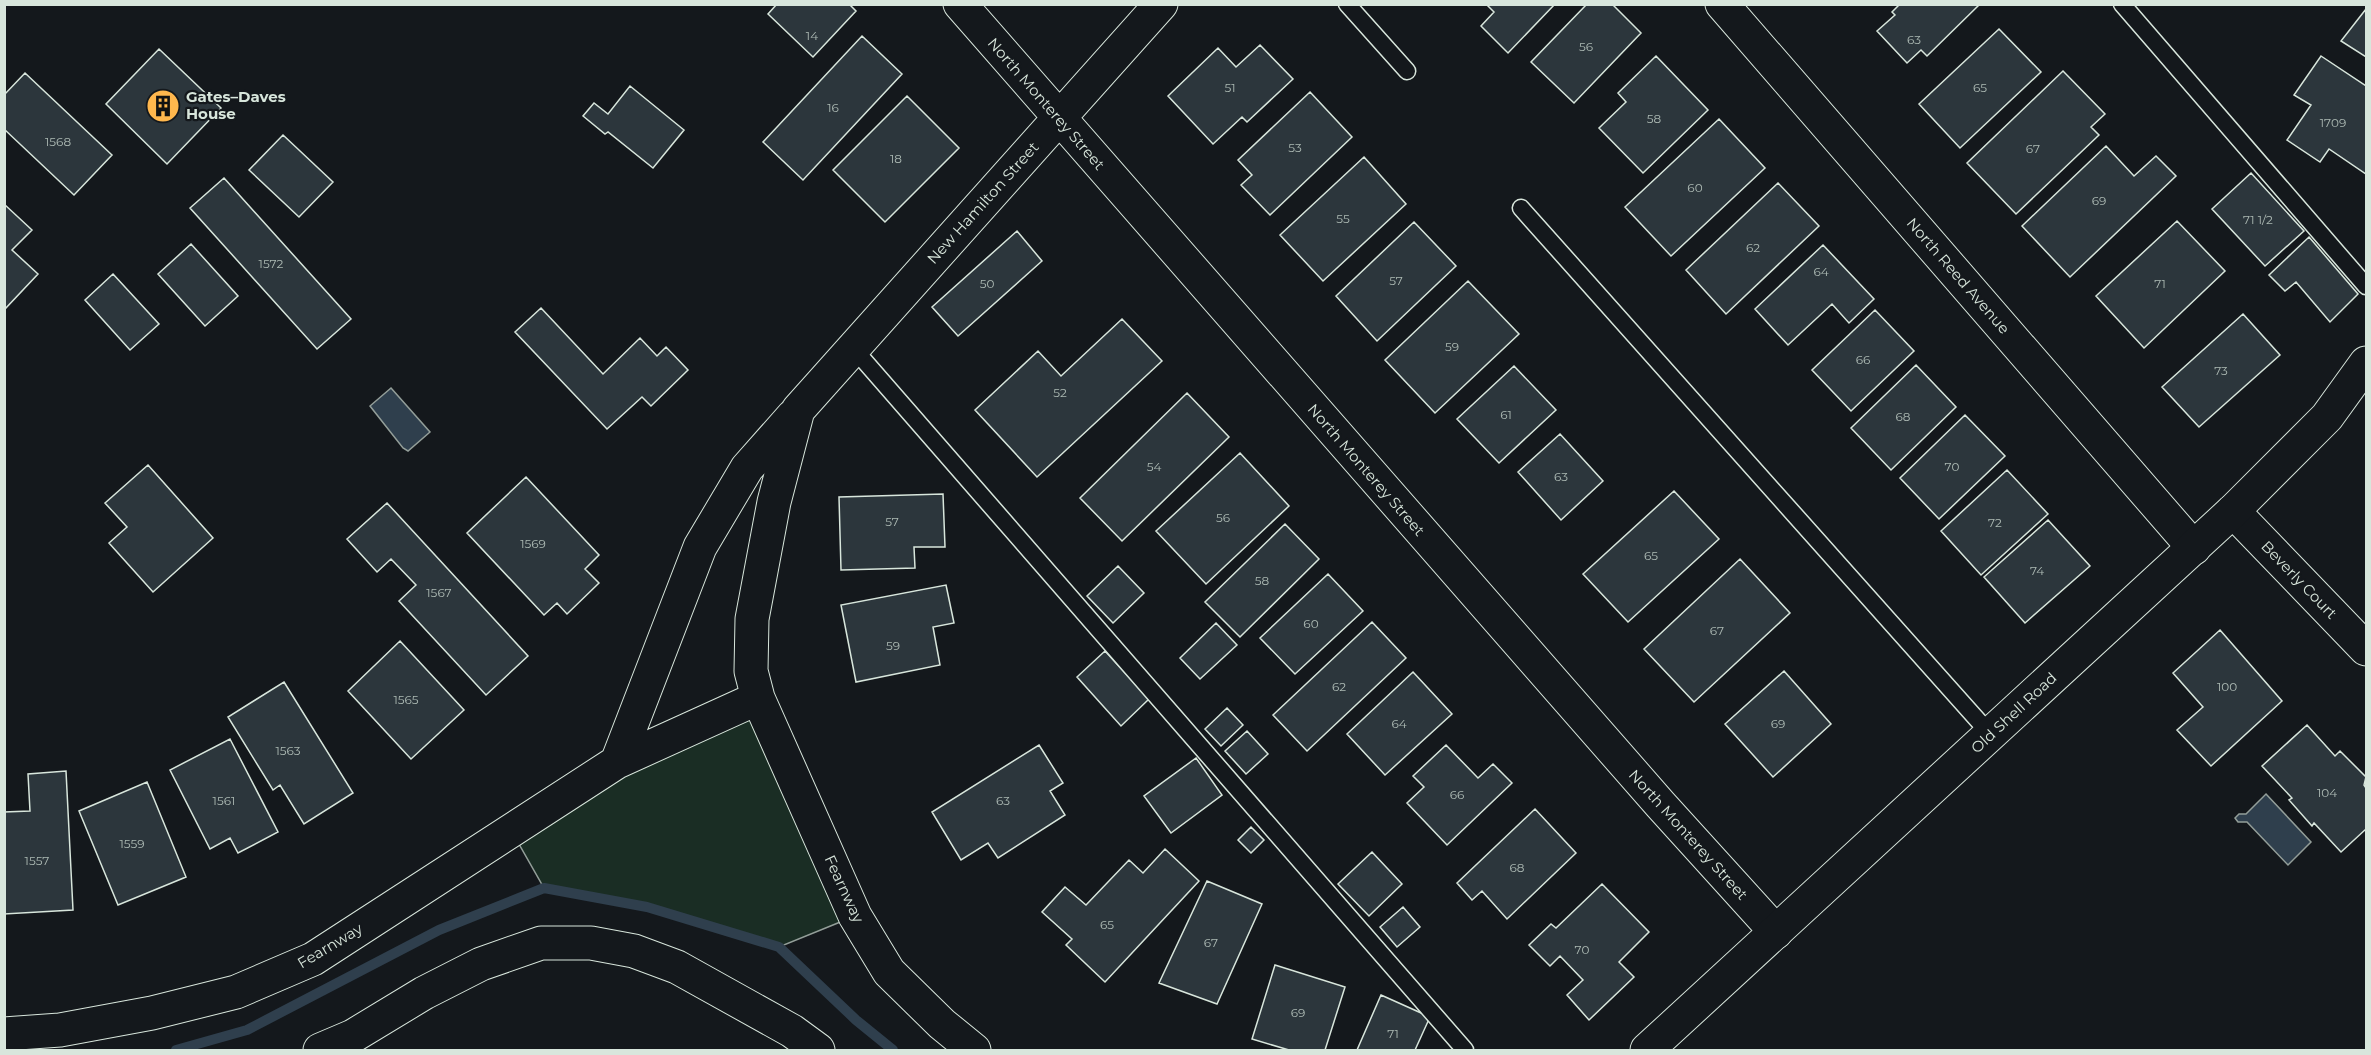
<svg xmlns="http://www.w3.org/2000/svg" width="2371" height="1055" font-family="Montserrat,sans-serif">
<style>
.green{fill:#1a2d24;stroke:#939e99;stroke-width:1.5}
.water{fill:#2f3f4d;stroke:#939e99;stroke-width:1.5}
.lines{fill:none;stroke-linecap:round;stroke-linejoin:round}
.stream{stroke:#2f3f4d;stroke-width:10}
.building{fill:#2c363c;stroke:#d8e6dc;stroke-width:1.5}
.lane-casing{stroke:#d8e6dc;stroke-width:19}
.street-casing{stroke:#d8e6dc;stroke-width:35}
.secondary-casing{stroke:#d8e6dc;stroke-width:35}
.lane{stroke:#14181c;stroke-width:16}
.street{stroke:#14181c;stroke-width:33}
.secondary{stroke:#14181c;stroke-width:33}
.labels{text-anchor:middle;stroke-width:4.5;stroke-linejoin:round;paint-order:stroke}
.number-label{font-size:12px;fill:#adbab4}
.poi-label{font-size:15px;font-weight:bold;fill:#d8e6dc;stroke:#14181c;text-anchor:start}
.street-label{font-size:15px;fill:#d8e6dc;stroke:#14181c}
</style>
<rect width="100%" height="100%" fill="#14181c"/>
<path class="green" d="M758 698 855 916 779 947 647 907 544 888 511 830Z"/>
<path class="water" d="M391 388 430 432 408 451 403 448 370 406Z
M2266 794 2311 842 2288 865 2247 822H2238L2235 818 2239 814H2246Z"/>
<g class="lines">
<path class="stream" d="M176 1050 247 1030 439 930 544 888 647 907 779 947 856 1020 893 1050"/>
</g>
<path class="building" d="M777 4H849L856 11 813 57 768 14Z
M1486 4H1555L1508 53 1481 26 1494 12Z
M1587 4H1612L1641 33 1574 103 1531 62Z
M1900 4H1980L1927 56 1921 50 1907 63 1877 31 1895 15 1892 12Z
M2366 9V57L2341 41Z
M1999 29 2041 72 1960 148 1919 104Z
M862 36 902 74 803 180 763 142Z
M1260 45 1293 79 1247 122 1242 117 1213 144 1168 96 1218 48 1236 67Z
M159 49 221 108 167 164 106 104Z
M1656 56 1708 110 1643 173 1599 128 1626 102 1618 93Z
M2321 56 2366 86V174L2329 149 2320 162 2287 140 2311 105 2294 95Z
M2063 71 2105 114 2091 127 2099 135 2016 214 1967 163Z
M25 73 112 155 74 195 4 129V95Z
M630 86 684 130 653 168 608 132 605 134 583 116 594 103 608 114Z
M1310 92 1352 137 1270 215 1241 185 1252 175 1238 160Z
M907 96 959 148 885 222 833 170Z
M1719 119 1765 168 1671 256 1625 207Z
M283 135 333 182 299 217 249 170Z
M2106 146 2134 176 2156 156 2176 176 2070 277 2022 226Z
M1364 157 1406 204 1323 281 1280 235Z
M2251 173 2304 231 2265 266 2212 209Z
M224 178 351 319 317 349 190 208Z
M1778 183 1819 226 1726 314 1686 270Z
M4 204 32 230 12 250 38 274 4 310Z
M2177 221 2225 271 2144 348 2096 296Z
M1414 222 1456 266 1377 341 1336 296Z
M1017 231 1042 261 958 336 932 307Z
M2309 237 2358 294 2330 322 2296 282 2285 291 2269 275Z
M191 244 238 296 205 326 158 274Z
M1823 245 1874 299 1849 323 1832 304 1788 345 1755 309Z
M113 274 159 324 130 350 85 300Z
M1468 281 1519 334 1435 413 1385 360Z
M541 308 603 374 640 338 657 356 666 347 688 370 651 406 642 397 607 429 515 332Z
M1875 310 1914 351 1851 411 1812 370Z
M2243 314 2280 355 2199 427 2162 387Z
M1122 319 1162 361 1037 477 975 410 1038 351 1061 376Z
M1916 365 1956 407 1891 470 1851 428Z
M1514 366 1556 410 1499 463 1457 419Z
M1187 393 1229 437 1122 541 1080 498Z
M1965 415 2005 456 1939 519 1900 478Z
M1560 434 1603 481 1561 520 1518 472Z
M1240 453 1289 506 1206 584 1156 531Z
M148 465 213 538 153 592 109 543 127 527 105 503Z
M2007 470 2048 514 1981 575 1941 531Z
M526 477 599 555 585 569 599 583 567 614 557 603 544 615 467 533Z
M1674 491 1719 539 1628 622 1583 574Z
M943 494 945 547H914L915 568 841 570 839 497Z
M387 503 528 656 486 695 399 601 416 585 391 559 377 572 347 539Z
M2048 520 2090 566 2025 623 1984 577Z
M1285 524 1319 559 1240 637 1205 602Z
M1740 559 1790 613 1694 702 1644 649Z
M1118 566 1144 593 1113 623 1087 596Z
M1328 574 1363 611 1295 674 1260 638Z
M946 585 954 623 933 627 940 665 856 682 841 605Z
M1372 622 1406 658 1307 751 1273 715Z
M1216 623 1237 645 1200 679 1180 658Z
M2220 630 2282 701 2211 766 2177 730 2203 707 2173 673Z
M400 641 464 710 411 759 348 691Z
M1105 651 1149 699 1121 726 1077 677Z
M1784 671 1831 724 1773 777 1725 724Z
M1413 672 1452 714 1385 775 1347 734Z
M284 682 353 793 304 824 280 785 273 790 228 717Z
M1227 708 1243 725 1221 746 1205 729Z
M2307 725 2335 756 2340 751 2366 777 2364 785 2366 788V829L2341 852 2314 823 2312 826 2289 800 2292 798 2262 766Z
M1247 731 1268 754 1246 774 1225 751Z
M230 739 278 832 238 853 230 838 210 849 170 770Z
M1039 745 1063 783 1050 791 1065 815 998 858 988 843 961 860 932 812Z
M1446 745 1478 778 1493 764 1512 783 1447 845 1407 803 1424 787 1413 776Z
M1196 758 1222 795 1171 833 1144 796Z
M66 771 73 910 4 914V812L30 811 28 774Z
M147 782 186 877 118 905 79 811Z
M1535 809 1576 853 1507 919 1482 891 1472 900 1457 883Z
M1251 827 1264 840 1251 853 1238 840Z
M1165 849 1199 881 1105 982 1066 945 1072 939 1042 912 1065 887 1086 905 1129 860 1143 873Z
M1372 852 1402 884 1369 916 1338 884Z
M1207 881 1262 904 1217 1004 1159 983Z
M1602 884 1649 932 1619 962 1634 977 1589 1020 1567 995 1583 980 1560 956 1550 966 1529 945 1551 924 1556 928Z
M1403 907 1420 927 1397 947 1380 927Z
M1275 965 1345 987 1325 1050H1289L1252 1039Z
M1381 995 1430 1017 1415 1050H1357Z"/>
<g class="lines">
<defs>
<path id="lane" d="M1347 4 1407 71
M2122 4 2366 286
M1521 208 1991 735
M854 349 1465 1050"/>
<path id="street" d="M960 4 1660 804 1776 932
M1722 4 2194 548
M2233 511 2366 649
M617 762 700 547 747 468 793 416
M4 1034 60 1030 152 1013 236 992 313 959 617 762 758 698
M320 1050 353 1036 424 993 481 964 541 943H591L634 951 677 967 792 1031 818 1050
M974 1050 942 1024 889 972 855 916 758 698 751 671 752 619 774 502 798 410 1161 4"/>
<path id="secondary" d="M1647 1050 2233 511 2327 417 2366 363"/>
</defs>
<use href="#lane" class="lane-casing"/>
<use href="#street" class="street-casing"/>
<use href="#secondary" class="secondary-casing"/>
<use href="#lane" class="lane"/>
<use href="#street" class="street"/>
<use href="#secondary" class="secondary"/>
</g>
<defs>
<symbol id="building-disc" viewBox="-11 -11 22 22"><circle r="9.5" fill="#ffb74d" stroke="#14181c"/><path d="M-4-6H4V6H1V3H-1V6H-4ZM-2.5-4.3h1.7v1.8h-1.7ZM.8-4.3h1.7v1.8H.8ZM-2.5-1h1.7V.8h-1.7ZM.8-1h1.7V.8H.8Z" fill="#111"/></symbol>
</defs>
<g fill-rule="evenodd">
<use href="#building-disc" x="144" y="87" width="38" height="38"/>
</g>
<g class="labels">
<g class="number-label">
<text x="812" y="40">14</text>
<text x="1914" y="44">63</text>
<text x="1586" y="51">56</text>
<text x="1230" y="92">51</text>
<text x="1980" y="92">65</text>
<text x="833" y="112">16</text>
<text x="1654" y="123">58</text>
<text x="2333" y="127">1709</text>
<text x="58" y="146">1568</text>
<text x="1295" y="152">53</text>
<text x="2033" y="153">67</text>
<text x="896" y="163">18</text>
<text x="1695" y="192">60</text>
<text x="2099" y="205">69</text>
<text x="1343" y="223">55</text>
<text x="2258" y="224">71 1/2</text>
<text x="1753" y="252">62</text>
<text x="271" y="268">1572</text>
<text x="1821" y="276">64</text>
<text x="1396" y="285">57</text>
<text x="987" y="288">50</text>
<text x="2160" y="288">71</text>
<text x="1452" y="351">59</text>
<text x="1863" y="364">66</text>
<text x="2221" y="375">73</text>
<text x="1060" y="397">52</text>
<text x="1506" y="419">61</text>
<text x="1903" y="421">68</text>
<text x="1154" y="471">54</text>
<text x="1952" y="471">70</text>
<text x="1561" y="481">63</text>
<text x="1223" y="522">56</text>
<text x="892" y="526">57</text>
<text x="1995" y="527">72</text>
<text x="533" y="548">1569</text>
<text x="1651" y="560">65</text>
<text x="2037" y="575">74</text>
<text x="1262" y="585">58</text>
<text x="439" y="597">1567</text>
<text x="1311" y="628">60</text>
<text x="1717" y="635">67</text>
<text x="893" y="650">59</text>
<text x="1339" y="691">62</text>
<text x="2227" y="691">100</text>
<text x="406" y="704">1565</text>
<text x="1399" y="728">64</text>
<text x="1778" y="728">69</text>
<text x="288" y="755">1563</text>
<text x="2327" y="797">104</text>
<text x="1457" y="799">66</text>
<text x="224" y="805">1561</text>
<text x="1003" y="805">63</text>
<text x="132" y="848">1559</text>
<text x="37" y="865">1557</text>
<text x="1517" y="872">68</text>
<text x="1107" y="929">65</text>
<text x="1211" y="947">67</text>
<text x="1582" y="954">70</text>
<text x="1298" y="1017">69</text>
<text x="1393" y="1038">71</text>
</g>
<g class="poi-label">
<text x="186" y="102">Gates–Daves<tspan x="186" dy="17">House</tspan></text>
</g>
<g class="street-label">
<text transform="translate(1046 104) rotate(49)" y="5">North Monterey Street</text>
<text transform="translate(983 203) rotate(-48)" y="5">New Hamilton Street</text>
<text transform="translate(1958 276) rotate(49)" y="5">North Reed Avenue</text>
<text transform="translate(1366 470) rotate(49)" y="5">North Monterey Street</text>
<text transform="translate(2299 580) rotate(46)" y="5">Beverly Court</text>
<text transform="translate(2014 713) rotate(-43)" y="5">Old Shell Road</text>
<text transform="translate(1688 835) rotate(48)" y="5">North Monterey Street</text>
<text transform="translate(844 889) rotate(65)" y="5">Fearnway</text>
<text transform="translate(330 946) rotate(-31)" y="5">Fearnway</text>
</g>
</g>
<rect width="2371" height="1055" fill="none" stroke="#d8e6dc" stroke-width="12"/>
</svg>
